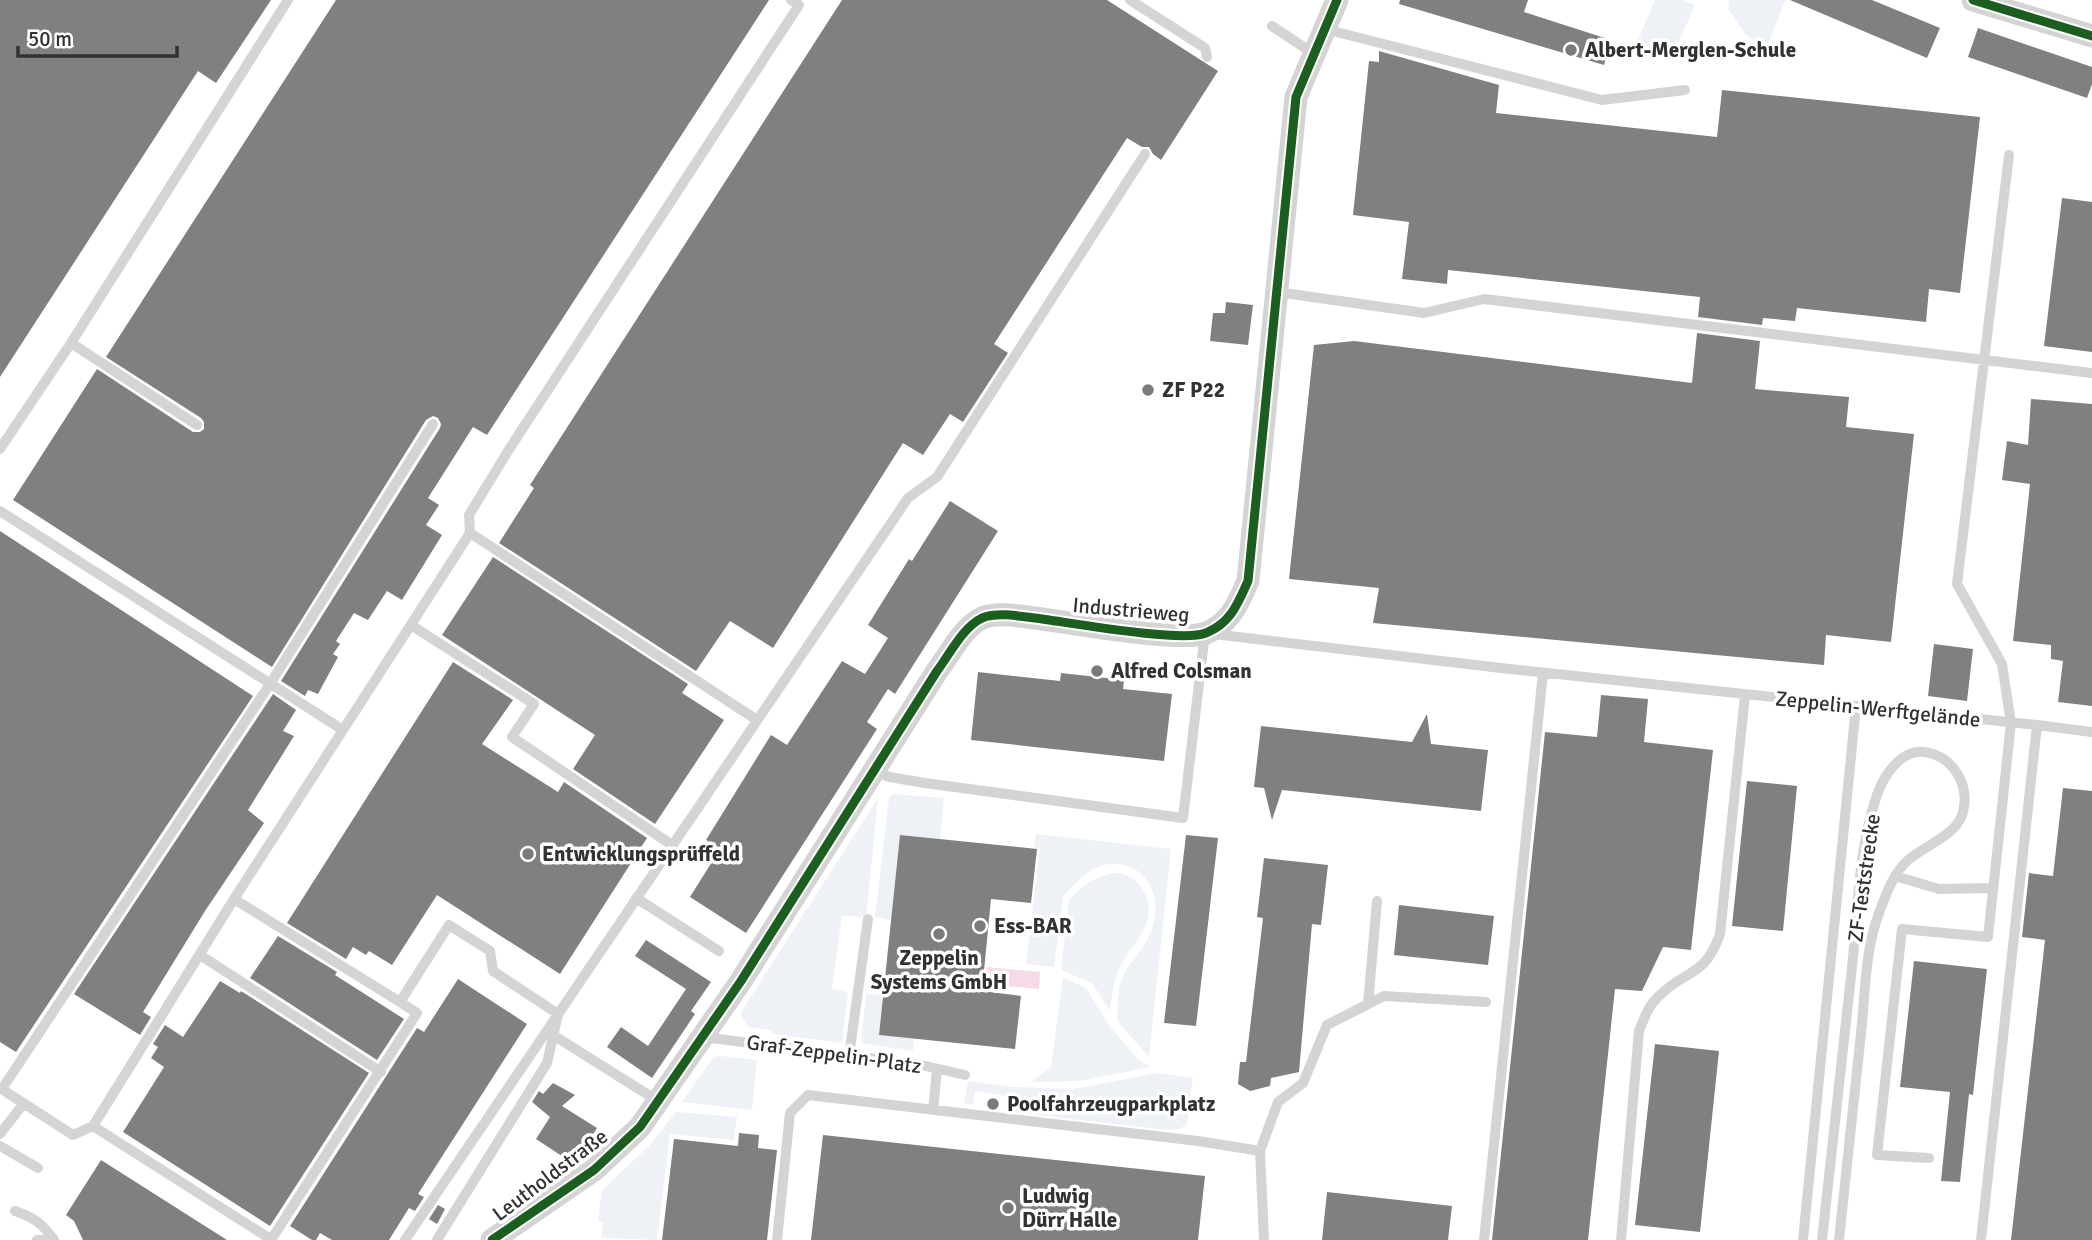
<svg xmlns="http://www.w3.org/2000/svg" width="2092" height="1240" font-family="Signika,sans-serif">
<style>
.green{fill:#eef1f6}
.water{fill:#f4dbe7}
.building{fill:#808080}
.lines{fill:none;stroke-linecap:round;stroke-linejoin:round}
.service{stroke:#d4d4d4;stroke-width:10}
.minor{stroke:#d4d4d4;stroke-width:23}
.cycleway-casing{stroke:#fff;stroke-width:13}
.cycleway{stroke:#1b5e20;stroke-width:9}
.poi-dot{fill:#7a7a7a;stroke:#fff;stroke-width:2.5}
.labels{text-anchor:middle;stroke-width:7;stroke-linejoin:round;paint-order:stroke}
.poi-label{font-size:21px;font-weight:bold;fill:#323232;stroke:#fff;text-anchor:start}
.street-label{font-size:21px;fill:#323232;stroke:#fff}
</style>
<rect width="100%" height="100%" fill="#fff"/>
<path class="green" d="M1655 0H1683L1695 5 1672 57 1637 42Z
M1729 0H1785L1767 48 1746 35 1728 9Z
M893 794 944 798 940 839 900 835 891 920 875 917 889 798Z
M878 798 866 918 842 915 832 989 848 992 842 1043 772 1034V1030L749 1027 741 1015 743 1009Z
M1036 834 1171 849 1149 1057 1117 1021C1118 1008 1117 992 1122 979 1127 966 1136 958 1143 947 1159 923 1163 889 1136 870 1127 864 1111 862 1100 866 1086 872 1072 885 1063 897L1054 967 1026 964 1040 848 1034 847Z
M1117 873C1142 876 1156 904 1145 927 1138 941 1126 954 1119 969 1113 982 1112 997 1110 1011L1092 983 1061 970 1069 899C1085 885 1096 875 1117 873Z
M1063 977 1086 988 1110 1027 1138 1059 1151 1067 1079 1081 1032 1082 1051 1067Z
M866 994 883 995 879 1035 914 1039 913 1051 861 1043Z
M720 1056 757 1060 752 1110 682 1102 710 1062 714 1057Z
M1157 1073 1193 1078 1187 1124 1180 1129 1168 1130 1010 1112 1012 1097 975 1091 973 1105 964 1103 968 1081 1013 1087 1073 1089Z
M676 1112 737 1117 734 1140 670 1134 657 1240 601 1238 603 1222 598 1221 602 1190 649 1146Z"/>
<path class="water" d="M987 967 1040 972 1039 989 986 984Z"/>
<path class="building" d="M0 0H271L216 83 198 71 0 377Z
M336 0H769L487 435 473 427 428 498 439 505 426 525 442 535 402 600 387 591 368 620 354 613 336 641 340 644 333 654 338 657 325 681 318 694 308 690 305 696 281 681 440 428 441 424 438 418 433 416 426 420 272 667 13 500 97 369 193 432H200L204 429V422L201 418 106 357Z
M842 0H1107L1218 71 1161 160 1153 154 1149 147H1142L1127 138 994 344 1008 353 963 422 950 414 923 455 903 443 773 648 730 621 696 671 499 543 534 488 530 485Z
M1400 0H1528L1524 12 1611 40 1604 65 1399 4Z
M1790 0H1872L1940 28 1927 58Z
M1978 28 2092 67V84L2087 98 1968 57Z
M1379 51 1499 85 1496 113 1717 137 1722 90 1980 117 1960 293 1929 289 1926 322 1797 308 1795 321 1763 318 1762 325 1698 317 1700 297 1448 270 1447 284 1402 279 1409 222 1353 215 1369 61 1379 62Z
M2062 198 2092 202V352L2044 346Z
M1226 302 1253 305 1248 345 1210 341 1213 313H1225Z
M1697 333 1760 341 1755 389 1849 397 1846 427 1914 434 1891 642 1826 635 1824 665 1373 623 1379 588 1289 579 1314 345 1354 341 1692 383Z
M2031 399 2092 404V706L2058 702 2063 661 2051 659V645L2013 641 2030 484 2002 480 2007 441 2028 445Z
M950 501 998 531 895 694 888 689 867 722 877 729 746 933 690 897 720 849 706 840 771 735 787 745 842 661 865 674 888 638 868 625 909 559 912 561Z
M0 531 253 696 16 1052 0 1042Z
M493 557 688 684 682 693 724 720 655 824 573 769 595 735 442 635Z
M1934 644 1973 649 1967 701 1928 696Z
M453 662 513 700 482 744 558 792 564 782 647 838 560 974 437 895 392 965 369 951 366 955 353 947 346 959 287 923Z
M978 672 1060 681 1061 673 1124 680 1123 689 1172 694 1164 761 971 740Z
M273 694 296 710 283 731 294 736 248 810 264 823 205 911 143 1012 151 1017 140 1035 74 994Z
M1601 695 1648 699 1644 742 1713 750 1691 950 1663 947 1642 991 1615 989 1588 1240H1492L1545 732 1597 737Z
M1427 714 1431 744 1488 750 1481 811 1282 790 1272 820 1264 788 1254 787 1261 726 1412 742Z
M1747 781 1797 786 1783 931 1732 926Z
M2063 788 2092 791V1240H2011L2045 940 2022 937 2029 873 2053 876Z
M900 835 1037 849 1031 903 991 899 982 991 1021 996 1015 1049 879 1035Z
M1186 835 1218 838 1196 1026 1164 1023Z
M1264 858 1328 865 1321 925 1312 924 1299 1072 1271 1078 1270 1086 1250 1091 1238 1084 1240 1062H1246L1263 918 1257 917Z
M1399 905 1494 916 1488 965 1394 955Z
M278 936 337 972 335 975 404 1019 377 1060 250 978Z
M646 940 711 982 691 1011 695 1014 652 1078 607 1047 621 1027 648 1046 686 989 635 956Z
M1914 961 1987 969 1973 1095 1969 1094 1960 1182 1941 1181 1950 1092 1900 1087Z
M458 979 527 1024 418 1194 424 1197 415 1211 409 1208 389 1240H332L320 1233 316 1240H312L290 1226 417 1028 424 1032Z
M220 981 240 993 241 991 369 1073 270 1226 123 1132 164 1067 151 1058 158 1047 153 1044 165 1025 183 1037Z
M1655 1044 1719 1051 1700 1232 1635 1225Z
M553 1083 575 1095 562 1106 597 1128 574 1164 536 1139 550 1117 532 1102 539 1091 543 1094Z
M739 1133 759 1135 758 1148 777 1150 767 1240H662L674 1139 738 1146Z
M823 1135 1205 1176 1198 1240H811Z
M101 1160 227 1240H83L74 1221 66 1215Z
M1327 1192 1452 1206 1448 1240H1322Z
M438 1205 445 1209 437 1224 429 1219Z"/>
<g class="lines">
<path class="service" d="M1130 0 1205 48 1207 57
M1272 26 1314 54
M1325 29 1602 100 1685 90
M1277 292 1424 313 1484 299 2092 373
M71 343 197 425
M0 449 71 343 288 0
M0 511 343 730
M470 533 757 720
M411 625 534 704 512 737 672 845
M2037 725 2092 732
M874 770 889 777 925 783 1183 818 1205 633 1501 668 2037 725 1981 1240
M1895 876 1939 889 1993 888
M636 898 719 951
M234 899 400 1002 449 925 490 951 493 971 558 1014 547 1063 437 1240
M200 955 381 1072
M1368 1004 1377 901
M553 1035 658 1101
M703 1037 917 1064 965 1075
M849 1056 868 919
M0 1088 73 1135 93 1126 234 899 470 533 469 515 508 451 799 5 791 0
M2 1089 270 684 433 424
M933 1110 937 1069
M93 1126 272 1240
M0 1134 24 1103
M0 1146 38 1168
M1260 1151 1278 1102 1303 1083 1327 1025 1384 996 1486 1002
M1929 1158 1877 1155 1902 929 1988 937 2011 723 2002 664 1957 584 2009 155
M15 1211C33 1217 43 1224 54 1240
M37 1240H43
M271 1240 417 1013 400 1002
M405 1240 908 498 937 477 1145 154
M777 1240 790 1113 808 1095 1198 1141 1260 1151 1264 1240
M1484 1240 1543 673
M1621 1240 1639 1031C1644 1019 1648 1006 1658 997 1686 968 1704 979 1720 934L1745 695
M1803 1240 1856 706
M1822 1240C1832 1146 1842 1052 1853 958 1858 905 1859 846 1877 795 1884 775 1901 749 1925 752 1951 756 1968 781 1964 807 1961 836 1922 845 1904 864 1890 880 1883 902 1876 922 1865 956 1865 996 1861 1033 1854 1102 1846 1171 1839 1240"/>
<path class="minor" d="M1973 0 2092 36
M492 1240 594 1170 640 1127 741 981 937 671C950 654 962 628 982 618 997 612 1019 616 1035 618 1067 622 1181 643 1206 633 1231 623 1238 603 1248 581L1296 97 1337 0"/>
<defs>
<path id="cycleway" d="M1973 0 2092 36
M492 1240 594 1170 640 1127 741 981 937 671C950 654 962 628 982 618 997 612 1019 616 1035 618 1067 622 1181 643 1206 633 1231 623 1238 603 1248 581L1296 97 1337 0"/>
</defs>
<use href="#cycleway" class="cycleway-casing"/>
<use href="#cycleway" class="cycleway"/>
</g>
<g class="poi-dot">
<circle cx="1571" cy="50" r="7"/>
<circle cx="1148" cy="390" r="7"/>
<circle cx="1097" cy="671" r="7"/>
<circle cx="528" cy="854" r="7"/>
<circle cx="980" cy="926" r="7"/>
<circle cx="939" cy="934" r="7"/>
<circle cx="993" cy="1104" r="7"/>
<circle cx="1008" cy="1208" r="7"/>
</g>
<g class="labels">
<g class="poi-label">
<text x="1585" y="57">Albert-Merglen-Schule</text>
<text x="1162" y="397">ZF P22</text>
<text x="1111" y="678">Alfred Colsman</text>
<text x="542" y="861">Entwicklungsprüffeld</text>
<text x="994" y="933">Ess-BAR</text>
<text x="939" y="965" text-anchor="middle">Zeppelin<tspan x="939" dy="24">Systems GmbH</tspan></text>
<text x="1007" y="1111">Poolfahrzeugparkplatz</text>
<text x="1022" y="1203">Ludwig<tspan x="1022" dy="24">Dürr Halle</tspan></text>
</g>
<g class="street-label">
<text transform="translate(1131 610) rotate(5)" y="7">Industrieweg</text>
<text transform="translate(1878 709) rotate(6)" y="7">Zeppelin-Werftgelände</text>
<text transform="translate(1864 878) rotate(-82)" y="7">ZF-Teststrecke</text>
<text transform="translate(834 1054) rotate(8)" y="7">Graf-Zeppelin-Platz</text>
<text transform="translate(550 1175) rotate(-37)" y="7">Leutholdstraße</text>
</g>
</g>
<path d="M18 46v10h159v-10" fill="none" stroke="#323232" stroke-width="3.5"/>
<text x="28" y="46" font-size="21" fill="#323232" stroke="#ffffff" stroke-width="5" paint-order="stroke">50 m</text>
</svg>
